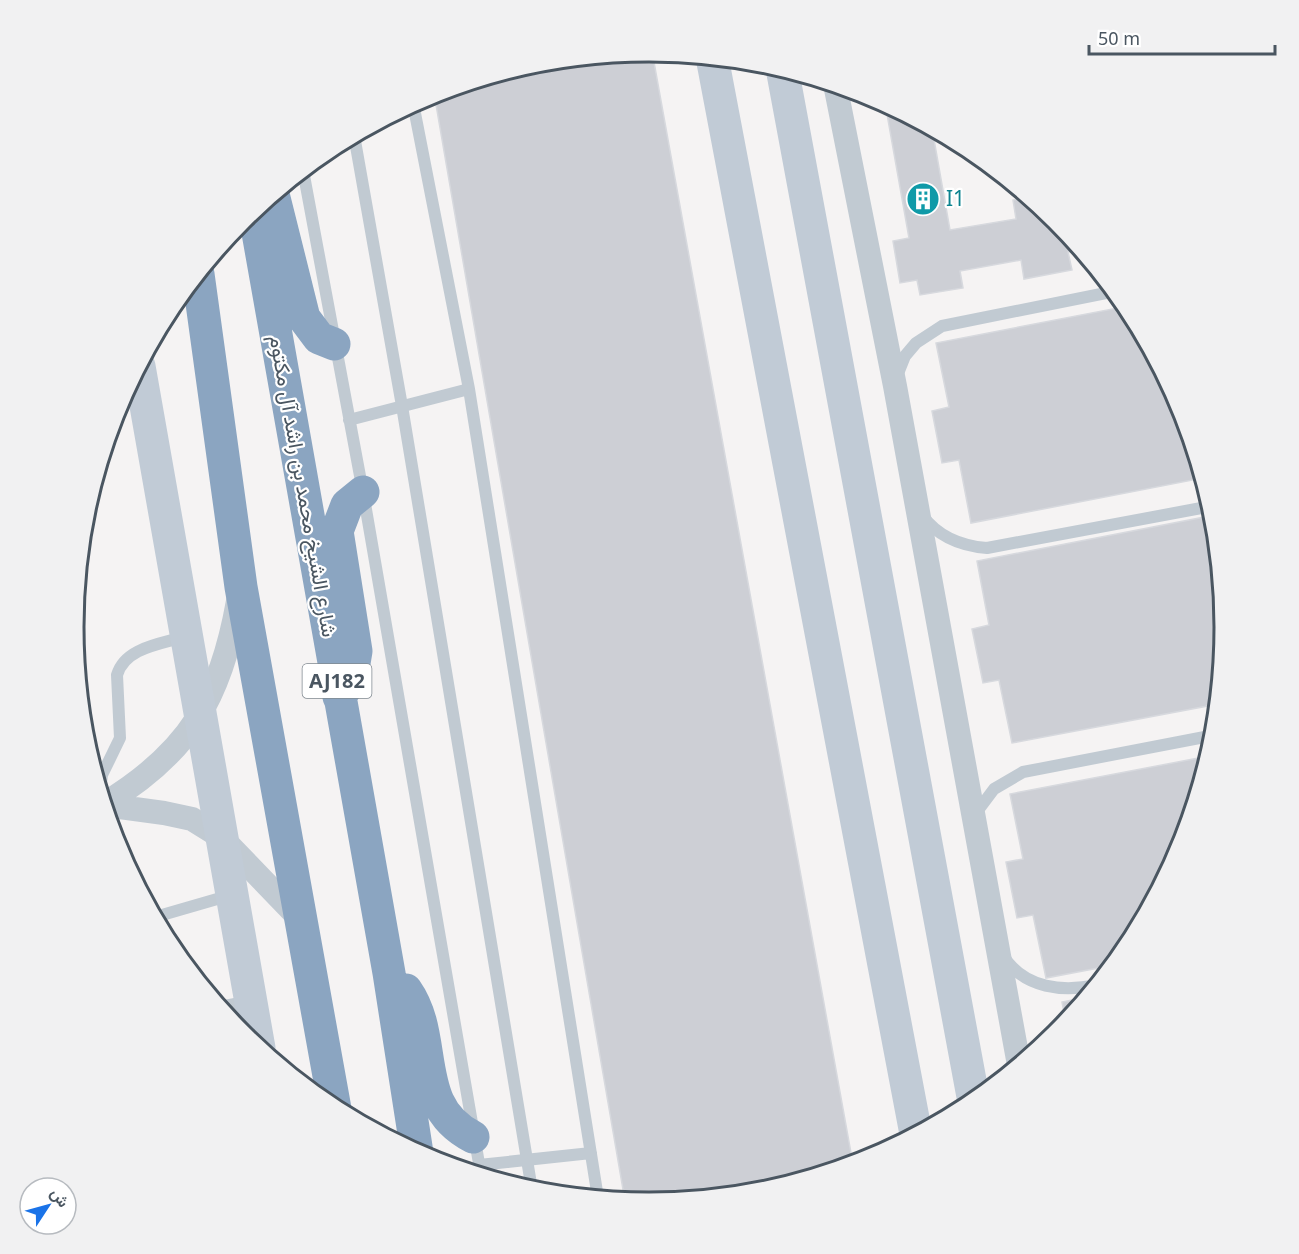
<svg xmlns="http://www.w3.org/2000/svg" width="1299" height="1254" font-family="'Noto Sans',Vazirmatn,sans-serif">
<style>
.building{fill:#cdcfd5;stroke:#d7d9de;stroke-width:1.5}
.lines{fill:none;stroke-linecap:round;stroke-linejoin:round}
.lane{stroke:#c1cad2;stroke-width:12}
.street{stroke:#c1cad2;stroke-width:24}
.secondary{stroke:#c1cbd6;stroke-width:33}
.highway{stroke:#8ba5c1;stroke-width:33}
.labels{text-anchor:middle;stroke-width:4.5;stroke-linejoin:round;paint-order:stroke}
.shield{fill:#fff;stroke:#808990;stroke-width:1.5}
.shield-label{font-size:20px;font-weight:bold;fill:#4a5661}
.culture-label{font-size:21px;fill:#0d838f;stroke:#fff;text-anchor:start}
.street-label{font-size:21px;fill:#4a5661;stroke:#fff}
.rim{fill:none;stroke:#4a5661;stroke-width:3}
</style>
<rect width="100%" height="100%" fill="#f5f3f3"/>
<path class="building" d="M652 51 853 1164 762 1192 649 1203 625 1201 434 93 537 62Z
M885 103 932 128 950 230 1016 219 1013 200 1029 197 1057 220 1081 250 1068 252 1072 270 1024 279 1021 260 960 271 963 288 920 295 917 280 900 283 893 241 909 238Z
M1128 306 1182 407 1203 478 971 523 959 460 942 463 932 411 949 407 936 343Z
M1215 515 1225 627 1218 704 1012 743 999 680 983 683 972 629 989 625 977 561Z
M1209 756 1182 848 1128 947 1114 965 1046 978 1033 915 1017 918 1006 862 1023 859 1010 794Z
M1087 997 1066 1023 1062 1002Z"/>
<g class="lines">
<path class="lane" d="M835 86 870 95
M413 103 469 389 598 1198
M354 135 402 406 532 1190
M303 170 363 492 481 1175
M897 376 905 356 916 343 942 326 1116 291
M349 420 469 389
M922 515C938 537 961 546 987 548L1212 506
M100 790 102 775 120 738 117 675C125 647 162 644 187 636
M976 813 994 789 1023 772 1215 735
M155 917 231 895
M1004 957C1025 989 1063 992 1097 985
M219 1007 251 1001
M479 1165 591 1153"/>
<path class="street" d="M835 84 895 386 1019 1065
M104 804C190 752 221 697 238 601
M105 805 164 813 192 819 221 837 300 919"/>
<path class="secondary" d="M712 57 916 1134
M782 68 974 1102
M139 366 259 1048"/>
<path class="highway" d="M273 194 304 318 319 338 334 344
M254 210 389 973 417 1153
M198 274 241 587 335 1109
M339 697 351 681 356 651 337 531 347 505 363 492
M406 990C440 1038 411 1106 473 1137"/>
</g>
<defs>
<symbol id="building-disc" viewBox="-11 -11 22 22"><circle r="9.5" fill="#0f9aa8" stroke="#fff"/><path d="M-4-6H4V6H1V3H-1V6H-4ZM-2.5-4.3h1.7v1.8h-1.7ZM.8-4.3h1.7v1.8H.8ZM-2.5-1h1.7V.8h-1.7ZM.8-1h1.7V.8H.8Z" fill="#fff"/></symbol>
</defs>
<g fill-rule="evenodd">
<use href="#building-disc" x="904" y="180" width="38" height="38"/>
</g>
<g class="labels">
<rect class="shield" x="302.5" y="664" width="69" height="34" rx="4.5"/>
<g class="shield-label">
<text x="337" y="688">AJ182</text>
</g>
<g class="culture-label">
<text x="946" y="206">I1</text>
</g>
<g class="street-label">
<text transform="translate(303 486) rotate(80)" y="7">شارع الشيخ محمد بن راشد آل مكتوم</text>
</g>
</g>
<path d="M0 0H1299V1254H0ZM84 627a565 565 0 1 1 1130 0a565 565 0 1 1-1130 0Z" fill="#f1f1f2" fill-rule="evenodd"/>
<path class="rim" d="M84 627a565 565 0 1 1 1130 0a565 565 0 1 1-1130 0Z"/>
<g transform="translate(48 1206) rotate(54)"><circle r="28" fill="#ffffff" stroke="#b7bbc0" stroke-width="1.5"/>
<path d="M0-4.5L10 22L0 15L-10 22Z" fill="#1a73e8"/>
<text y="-9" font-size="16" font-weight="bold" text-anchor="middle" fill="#4a5661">ش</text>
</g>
<path d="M1089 45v9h186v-9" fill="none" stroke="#4a5661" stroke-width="3"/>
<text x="1098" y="45" font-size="18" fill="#4a5661" stroke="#ffffff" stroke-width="4.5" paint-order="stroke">50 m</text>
</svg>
